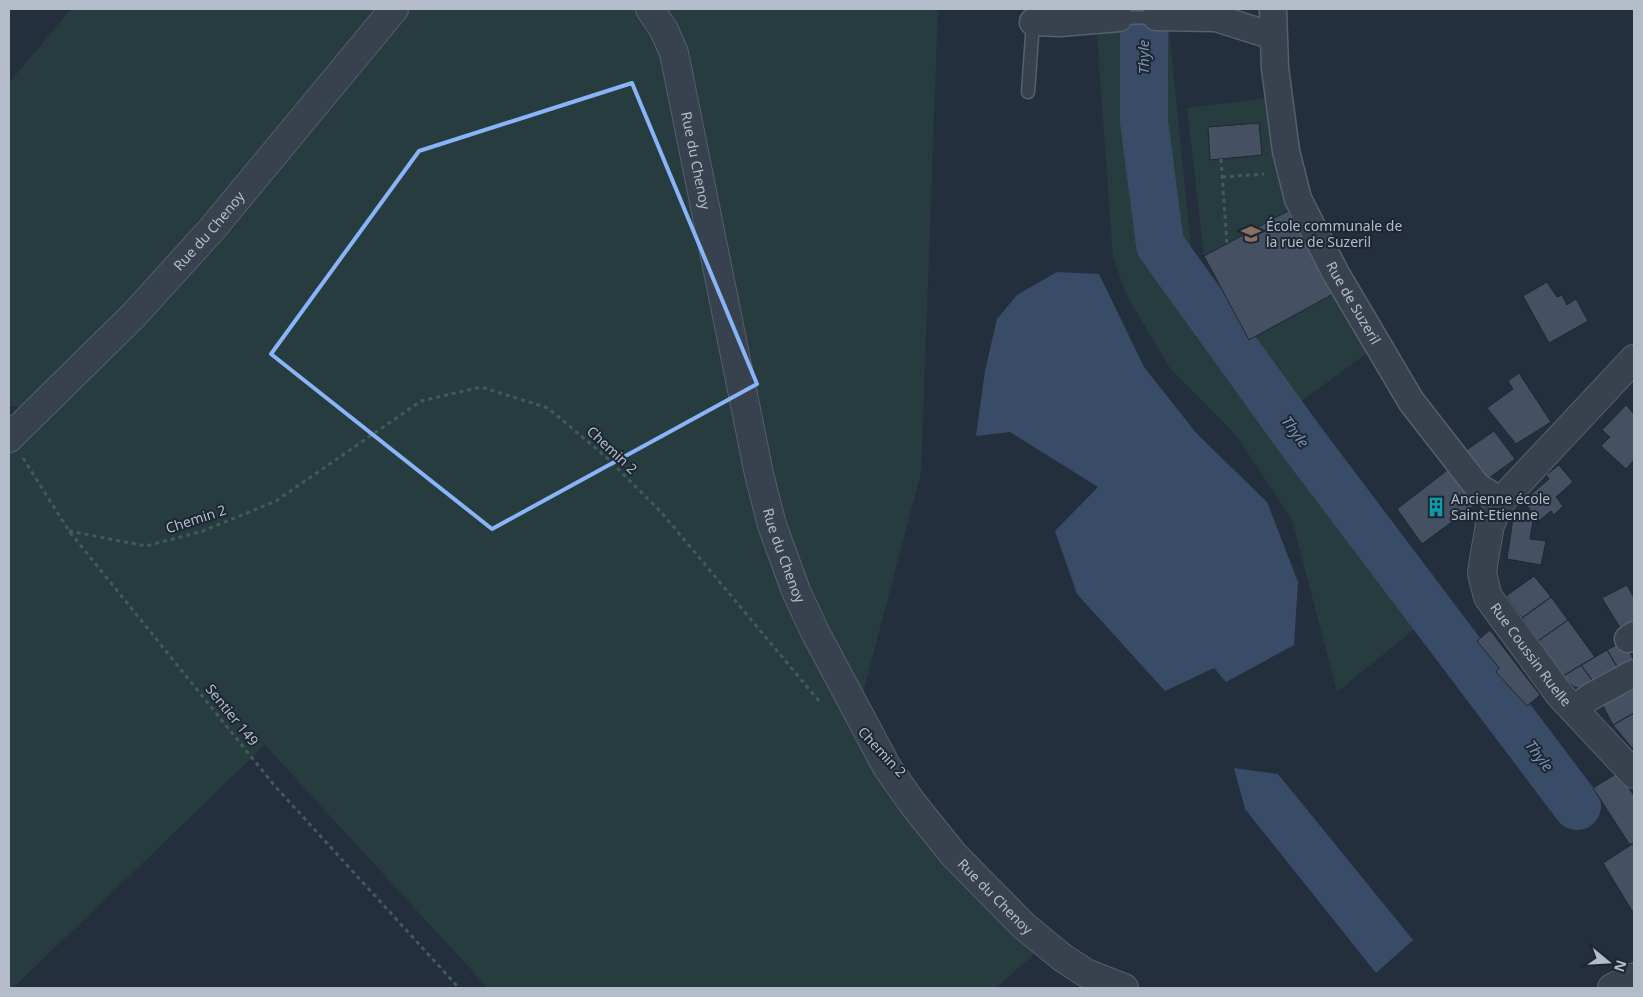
<svg xmlns="http://www.w3.org/2000/svg" width="1643" height="997" font-family="'Noto Sans',sans-serif">
<style>
.green{fill:#263c3f}
.water{fill:#394c67}
.lines{fill:none;stroke-linecap:round;stroke-linejoin:round}
.river{stroke:#394c67;stroke-width:48}
.building{fill:#455162;stroke:#1f2835}
.service-casing{stroke:#565f6c;stroke-width:15}
.minor-casing{stroke:#565f6c;stroke-width:29}
.tertiary-casing{stroke:#565f6c;stroke-width:30}
.path{stroke:#44595c;stroke-width:3;stroke-dasharray:4 4;stroke-linecap:butt}
.service{stroke:#38414e;stroke-width:12}
.minor{stroke:#38414e;stroke-width:26}
.tertiary{stroke:#38414e;stroke-width:28}
.marked{fill:none;stroke:#8ab4f8;stroke-width:4;stroke-linejoin:round}
.labels{text-anchor:middle;stroke-width:4;stroke-linejoin:round;paint-order:stroke}
.street-label{font-size:14px;fill:#b4bcc9;stroke:#1d2633}
.poi-label{font-size:14px;fill:#b4bcc9;stroke:#1d2633;text-anchor:start}
.water-label{font-size:15px;font-style:italic;fill:#7c92b1;stroke:#1d2633}
</style>
<rect width="100%" height="100%" fill="#242f3e"/>
<path class="green" d="M71 9H938L921 473 859 708 951 863 1041 948 996 988H488L265 745 13 988H9V439L37 408 9 406V83Z
M1095 9H1264H1167L1192 257 1255 372 1443 606 1337 692 1292 520 1236 435 1170 368 1126 294 1113 257Z
M1274 97 1288 211 1204 256 1187 108Z
M1333 294 1355 334 1364 341 1370 351 1299 403 1249 340Z"/>
<path class="water" d="M1057 272 1099 274 1144 367 1197 434 1267 502 1298 582 1294 645 1226 682 1214 668 1165 691 1077 594 1055 531 1098 487 1010 432 976 436 985 371 997 319 1017 295Z
M1234 768 1278 774 1413 940 1376 973 1245 809Z"/>
<g class="lines">
<path class="river" d="M1144 9V121L1160 245 1302 442 1577 806"/>
</g>
<path class="building" d="M1259 123 1262 155 1210 160 1208 127Z
M1288 211 1333 294 1249 340 1204 256Z
M1547 282 1557 297 1562 295 1567 305 1576 299 1588 321 1549 343 1523 296Z
M1519 373 1551 422 1516 444 1487 408 1513 389 1508 381Z
M1626 405 1634 414V460L1626 469 1601 446 1610 437 1602 430Z
M1494 431 1515 459 1489 478 1481 477 1462 453Z
M1559 465 1573 482 1556 497 1563 506 1554 515 1551 511 1539 521 1523 501 1549 479 1546 475Z
M1450 468 1476 504 1422 544 1397 509Z
M1513 518 1533 521 1530 539 1546 541 1541 565 1507 559Z
M1534 576 1551 597 1522 618 1506 596Z
M1627 585 1634 598V621L1621 629 1602 598Z
M1551 597 1568 620 1538 641 1522 618Z
M1568 620 1595 657 1563 676 1538 641Z
M1490 630 1540 695 1527 706 1496 672 1499 668 1477 641Z
M1625 640 1634 662 1619 670 1607 650Z
M1607 650 1619 670 1594 683 1581 665Z
M1581 665 1594 683 1582 689 1574 687 1563 676Z
M1634 686V713L1613 725 1601 702Z
M1634 713V746L1632 748 1613 725Z
M1619 772 1634 796V842L1630 845 1593 788Z
M1634 843V914L1603 863Z"/>
<g class="lines">
<defs>
<path id="service" d="M1119 18 1156 17
M1028 92 1033 22"/>
<g id="minor">
<path id="s1" d="M1273 9 1275 68 1286 151 1298 199 1335 272 1411 401 1477 486 1501 501"/>
<path d="M1156 17 1216 18 1273 36"/>
<path d="M1033 22 1060 23 1119 18"/>
<path d="M1628 639 1634 635"/>
<path d="M1574 709 1590 697 1634 673"/>
</g>
<g id="tertiary">
<path id="s2" d="M650 9 664 30 674 53 759 474 772 525 796 591 815 632 887 767 913 804 954 855 1024 926 1063 958 1086 973 1124 988"/>
<path id="s3" d="M1634 359 1501 501 1490 525 1484 559 1482 573 1488 597 1560 695 1634 774"/>
<path id="s4" d="M9 438 134 315 212 229 394 9"/>
<path d="M1612 988 1634 977"/>
</g>
</defs>
<use href="#service" class="service-casing"/>
<use href="#minor" class="minor-casing"/>
<use href="#tertiary" class="tertiary-casing"/>
<path class="path" d="M1221 159 1227 244
M1222 177 1264 174
M23 458 69 531 274 785 459 988
M69 531 146 546 203 531 276 501 421 401 481 387 548 408 606 457 662 513 819 701"/>
<use href="#service" class="service"/>
<use href="#minor" class="minor"/>
<use href="#tertiary" class="tertiary"/>
</g>
<path class="marked" d="M632 83 757 384 492 529 271 354 419 151Z"/>
<defs>
<symbol id="school-bare" viewBox="-9 -9 18 18"><path d="M0-5L7-2L0 1L-7-2ZM-4 1L0 2.5L4 1V4Q0 6-4 4Z" fill="#8d6e63" stroke="#1d2633" stroke-width="2.5" paint-order="stroke"/></symbol>
<symbol id="building-bare" viewBox="-9 -9 18 18"><path d="M-4-6H4V6H1V3H-1V6H-4ZM-2.5-4.3h1.7v1.8h-1.7ZM.8-4.3h1.7v1.8H.8ZM-2.5-1h1.7V.8h-1.7ZM.8-1h1.7V.8H.8Z" fill="#0f9aa8" stroke="#1d2633" stroke-width="2.5" paint-order="stroke"/></symbol>
</defs>
<g fill-rule="evenodd">
<use href="#school-bare" x="1237" y="220" width="28" height="28"/>
<use href="#building-bare" x="1422" y="493" width="28" height="28"/>
</g>
<g class="labels">
<g class="street-label">
<text dy="5" stroke="none"><textPath href="#s2" startOffset="160">Rue du Chenoy</textPath></text>
<text dy="5" stroke="none"><textPath href="#s4" startOffset="288">Rue du Chenoy</textPath></text>
<text dy="5" stroke="none"><textPath href="#s1" startOffset="310">Rue de Suzeril</textPath></text>
<text transform="translate(612 450) rotate(43)" y="5">Chemin 2</text>
<text transform="translate(196 519) rotate(-18)" y="5">Chemin 2</text>
<text dy="5" stroke="none"><textPath href="#s2" startOffset="565">Rue du Chenoy</textPath></text>
<text dy="5" stroke="none"><textPath href="#s3" startOffset="366">Rue Coussin Ruelle</textPath></text>
<text transform="translate(232 715) rotate(51)" y="5">Sentier 149</text>
<text transform="translate(882 752) rotate(47)" y="5">Chemin 2</text>
<text dy="5" stroke="none"><textPath href="#s2" startOffset="970">Rue du Chenoy</textPath></text>
</g>
<g class="poi-label">
<text x="1266" y="231">École communale de<tspan x="1266" dy="16">la rue de Suzeril</tspan></text>
<text x="1451" y="504">Ancienne école<tspan x="1451" dy="16">Saint-Etienne</tspan></text>
</g>
<g class="water-label">
<text transform="translate(1144 57) rotate(-90)" y="5">Thyle</text>
<text transform="translate(1295 432) rotate(54)" y="5">Thyle</text>
<text transform="translate(1539 756) rotate(53)" y="5">Thyle</text>
</g>
</g>
<rect width="1643" height="997" fill="none" stroke="#b4bcc9" stroke-width="20"/>
<g transform="translate(1608 962) rotate(108)" stroke="#1d2633" stroke-width="4" paint-order="stroke">
<path d="M0-4L9 19L0 12L-9 19Z" fill="#b4bcc9"/>
<text y="-8" font-size="14" font-weight="bold" text-anchor="middle" fill="#b4bcc9">N</text>
</g>
</svg>
